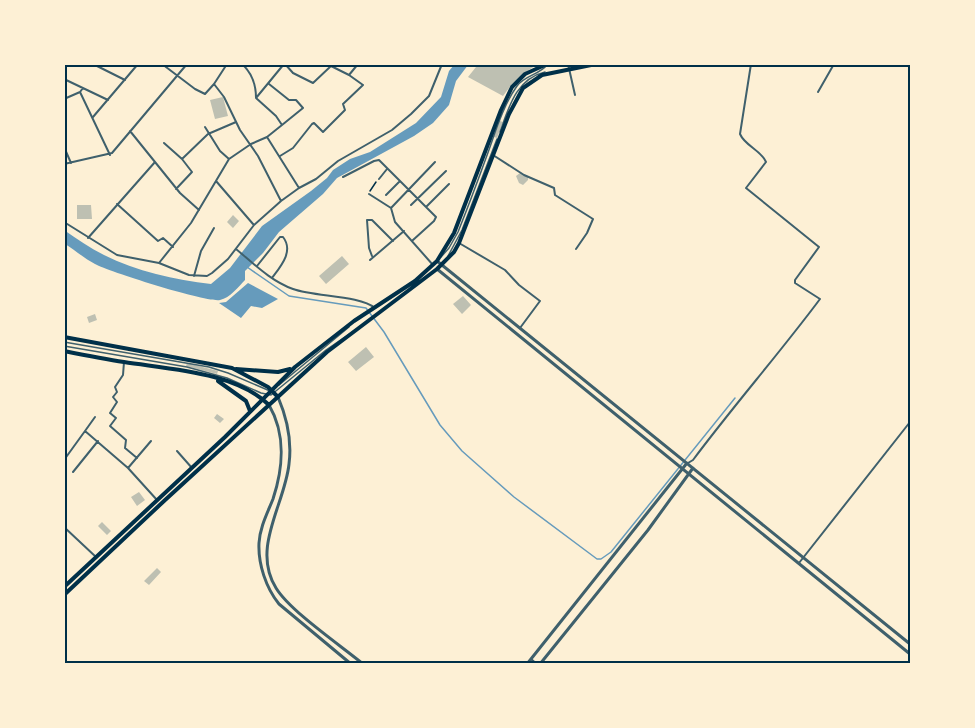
<svg xmlns="http://www.w3.org/2000/svg" width="975" height="728" font-family="'Noto Sans',sans-serif">
<style>
.water{fill:#669bbc}
.lines{fill:none;stroke-linecap:round;stroke-linejoin:round}
.stream{stroke:#669bbc;stroke-width:1.5}
.building{fill:#bec0b2}
.path{stroke:#003049;stroke-width:1.5}
.service{stroke:#3f606c;stroke-width:1.5}
.minor{stroke:#3f606c;stroke-width:2}
.tertiary{stroke:#3f606c;stroke-width:3}
.primary{stroke:#003049;stroke-width:4}
.neatline{fill:none;stroke:#003049;stroke-width:2}
</style>
<rect width="100%" height="100%" fill="#fdf0d5"/>
<path class="water" d="M454 65H468L456 81 449 105 433 123 414 136 337 178 323 194 279 232 263 253 245 271V280C239 286 230 298 220 300 208 303 110 272 95 264 85 259 75 250 65 244L64 230C77 239 90 248 104 255 136 271 175 280 211 284L230 268 262 226 311 191 327 178 333 170 350 159 370 152 416 123 441 97 449 71Z
M248 283 278 299 262 308 251 306 241 318 219 303 226 302Z"/>
<g class="lines">
<path class="stream" d="M247 267 289 296 366 308 384 332 440 425 462 451 514 497 597 559H601L611 552 735 398"/>
</g>
<path class="building" d="M483 64H538L527 71 512 84 503 96 468 77 476 67Z
M223 97 228 116 215 119 210 100Z
M500 121 503 122 497 138 494 137Z
M520 173 528 177V180L523 185 519 183 516 176Z
M77 205H91L92 219H77Z
M233 215 239 221 233 228 227 222Z
M342 256 349 264 326 284 319 276Z
M463 296 471 305 462 314 453 304Z
M95 314 97 320 89 323 87 317Z
M366 347 374 357 356 371 348 362Z
M187 363 218 371 217 374 186 366Z
M217 414 224 419 220 423 214 418Z
M139 492 145 500 137 506 131 497Z
M102 522 111 531 107 535 98 526Z
M157 568 161 572 149 585 144 581Z"/>
<g class="lines">
<path class="path" d="M370 191 376 182"/>
<path class="service" d="M500 132C509 107 516 79 545 72
M909 178 910 173
M448 256 462 230 497 139
M441 257 449 248 458 232C468 207 477 183 486 158 495 134 502 107 517 86 525 75 539 75 547 65
M64 342 209 367 228 373 270 391
M64 346 187 367 227 378 261 393 271 395 326 350 355 330
M279 385 349 327"/>
<path class="minor" d="M93 64 125 80
M162 64 195 89 205 94 214 84 227 64
M242 64C252 73 256 85 256 98
M285 64 293 73 313 83 331 66 349 75 358 64
M568 64 575 95
M64 79 108 100
M214 84 224 97 240 130 258 156 281 201
M269 84 289 100H296L303 108 282 125
M83 88 80 92 110 155
M818 92 834 64
M64 99 80 92
M93 117 138 64
M205 127 220 151 229 159
M130 131 180 193 199 210
M267 137 299 188
M164 143 182 159
M64 147 71 163
M493 155 524 175 554 188 555 195 593 219 587 233 576 249
M280 156 293 148 312 124 314 123 323 132 345 110 343 104 363 85 349 75
M64 164 112 153 187 64
M343 177 374 161 379 160 436 217 434 221 413 240
M379 179 387 169
M216 181 253 224
M176 189 192 172 182 159 208 134 236 122
M369 194 391 208 395 222 433 265
M386 195 399 182
M117 204 158 241 163 238 173 247
M411 205 446 171
M426 207 449 184
M391 208 435 162
M64 222 117 255 159 263 189 275 207 276 212 273 228 259 254 225 281 201 299 188 316 179 338 161 392 130 411 114 429 96 442 64
M88 238 155 162
M459 243 505 270 519 285 540 301 520 328
M236 249C254 264 271 281 293 289 315 297 359 295 375 308
M372 256 369 248 367 220H372L393 241
M370 260 404 231
M159 263 191 223 229 159 251 144 267 137 282 125 276 116 256 98 284 64
M257 266 280 237H283C294 251 281 266 272 278
M194 276 201 251 214 228
M124 362 123 375 115 387 117 392 113 397 117 402 110 413 116 418 110 426 126 440 125 448 137 458
M85 431 95 417
M177 451 192 468
M64 460 85 431 128 468 157 500
M688 463 693 460C734 405 779 354 820 299L795 283V280L819 247 746 188 766 162C761 150 745 146 740 134L751 64
M128 468 151 441
M73 472 98 441
M64 527 96 557
M799 563 910 422
M531 659 537 664"/>
<path class="tertiary" d="M437 261 910 644
M437 269 910 654
M278 397C287 418 292 441 289 464 285 504 251 548 276 588 290 611 340 645 363 664
M269 405C286 434 283 469 273 499 267 514 260 527 259 543 258 564 266 588 279 604L351 664
M527 664 687 463
M540 664 648 530 693 468"/>
<path class="primary" d="M64 337 232 368 268 387 278 397
M64 351C84 355 104 359 124 362 168 369 236 372 269 405
M236 369 278 372 290 369
M218 381 246 401 250 411
M64 587 225 437 295 367 354 321 415 281 437 261 454 233 501 110 512 87 525 74 547 64
M64 595 164 501 327 352 437 269 454 252 459 243 509 114 523 88 542 75 596 64"/>
</g>
<rect width="975" height="728" fill="none" stroke="#fdf0d5" stroke-width="132"/>
<rect x="66" y="66" width="843" height="596" class="neatline"/>
</svg>
